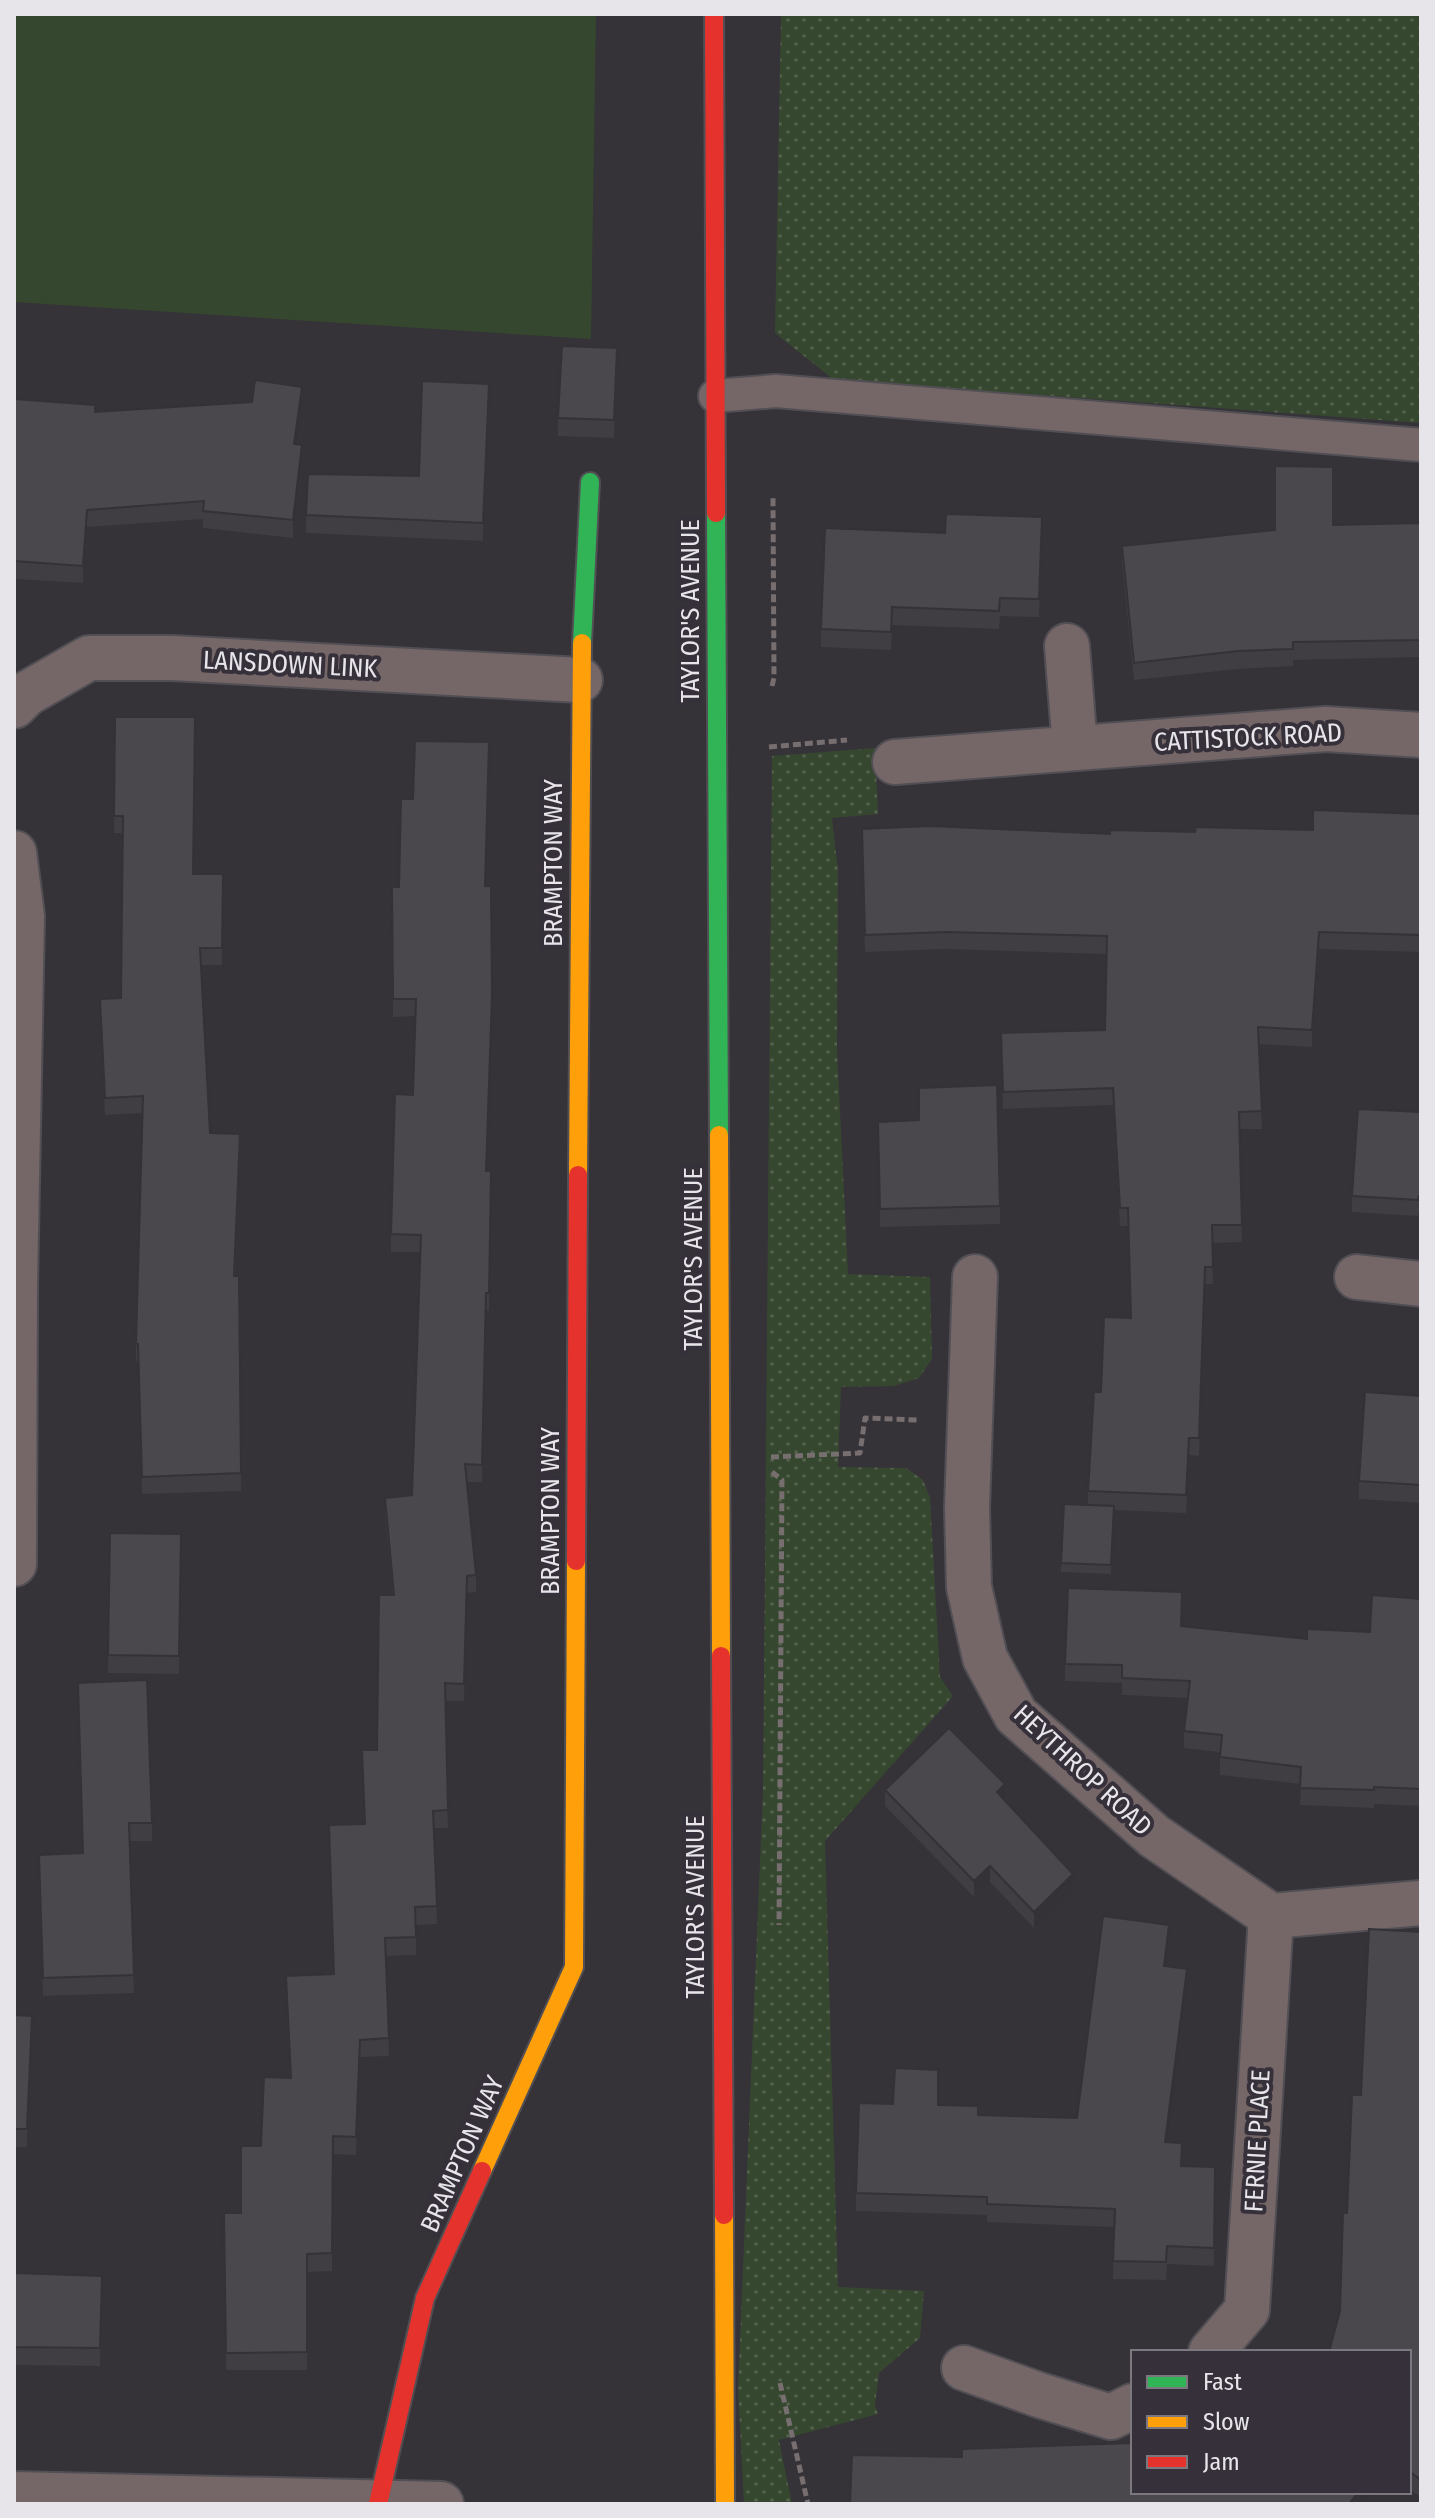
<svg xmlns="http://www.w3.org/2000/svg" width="1435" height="2518" font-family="'Fira Sans Condensed',sans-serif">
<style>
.grass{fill:url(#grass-dots)}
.park{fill:#36472f}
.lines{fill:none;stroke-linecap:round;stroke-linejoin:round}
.lane-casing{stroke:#514f54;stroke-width:36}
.street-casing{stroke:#514f54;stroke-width:48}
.fast-casing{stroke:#514f54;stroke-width:22}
.slow-casing{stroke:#514f54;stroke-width:22}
.jam-casing{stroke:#514f54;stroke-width:22}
.path{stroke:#776e70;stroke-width:5;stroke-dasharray:8 4;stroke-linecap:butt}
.lane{stroke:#756668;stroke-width:32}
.street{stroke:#756668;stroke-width:44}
.fast{stroke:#30b455;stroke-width:18}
.slow{stroke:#ff9f0a;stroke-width:18}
.jam{stroke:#e5322d;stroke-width:18}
.wall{fill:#403e42}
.shaded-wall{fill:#343236}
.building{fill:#4b484d;stroke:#343236;stroke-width:2}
.labels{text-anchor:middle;stroke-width:8;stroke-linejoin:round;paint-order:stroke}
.street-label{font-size:26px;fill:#e7e4ea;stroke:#35303a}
</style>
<defs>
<pattern id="grass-dots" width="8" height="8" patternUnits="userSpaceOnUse" patternTransform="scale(2)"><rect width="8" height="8" fill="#36472f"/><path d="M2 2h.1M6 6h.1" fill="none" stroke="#53614d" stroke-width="1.8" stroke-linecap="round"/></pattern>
</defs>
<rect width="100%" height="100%" fill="#353238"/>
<path class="grass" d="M781 14H1421V423L834 380 775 333Z
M875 748 878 814 832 818 838 871 837 1049 848 1274 930 1277 932 1359 919 1378 894 1386 841 1387 838 1467 906 1468 923 1480 930 1498 940 1677 953 1696 825 1841 838 2287 924 2291 920 2338 879 2373 875 2405 878 2414 779 2440 792 2504H744L738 2389 763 1790 772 756Z"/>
<path class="park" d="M14 14H596L591 339 14 302Z"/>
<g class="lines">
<defs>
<path id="lane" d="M715 396 776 391 1421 445"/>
<path id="street" d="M1067 646 1075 748
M14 706 26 694 89 658H172L580 680
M895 762 1326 729 1421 735
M14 853 22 916 15 1286 14 1564
M975 1277 967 1508 969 1587 985 1658 1016 1715 1154 1836 1271 1916 1421 1903
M1357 1277 1421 1284
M1211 2352 1247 2310 1271 1916
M964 2368 1039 2395 1111 2417 1133 2406
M14 2494 441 2504"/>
<path id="fast" d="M716 513 719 1135
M582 643 590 482"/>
<path id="slow" d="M719 1135 721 1656
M578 1175 582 643
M482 2171 574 1967 576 1561
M724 2215 725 2504"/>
<path id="jam" d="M714 14 716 513
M576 1561 578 1175
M721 1656 724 2215
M378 2504 425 2298 482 2171"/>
</defs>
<use href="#lane" class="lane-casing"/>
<use href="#street" class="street-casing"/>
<use href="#fast" class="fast-casing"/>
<use href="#slow" class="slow-casing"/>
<use href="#jam" class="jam-casing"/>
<path class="path" d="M772 686 774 678 773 496
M769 747 847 740
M771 1457 860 1453 865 1418 918 1420
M772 1472 782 1480 779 1925
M780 2383 808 2504"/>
<use href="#lane" class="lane"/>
<use href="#street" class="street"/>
<use href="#fast" class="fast"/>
<use href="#slow" class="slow"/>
<use href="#jam" class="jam"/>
</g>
<path class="wall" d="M617 366 614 438 558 436V418Z
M14 399 95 412 302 405 296 444 302 463 293 538 203 528V519L87 527 83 583 14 579Z
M489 402 483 541 306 533V515L419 476Z
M1421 523V657L1293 660V666L1238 669 1134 680 1122 563V546L1333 525Z
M945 533 1042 535 1039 617 1000 616 999 629 892 625 891 650 821 647V629Z
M115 717 193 874H223L222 965H201L210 1133 240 1152 235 1276H239L241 1491 142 1494 138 1361H136V1344L142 1113 105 1115 100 1016V999L121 998 123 833H114Z
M1421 814V952L1319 949 1312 1047 1259 1044 1262 1129H1239L1242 1242 1212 1243 1213 1284H1205L1199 1456 1189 1455 1186 1513 1114 1510 1111 1574 1061 1572V1563L1088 1505V1491L1101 1392 1130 1318 1128 1226H1120L1113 1105 1003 1109 1001 1051 1105 1030 1107 954 946 949 865 952 862 846 1110 834 1313 830Z
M485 886 492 1013 486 1171H491L489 1311 486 1310 482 1482H467L476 1575V1592L467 1593 464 1701H445L448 1828H434L437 1924 416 1925V1955L386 1956 389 2056 360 2057 356 2155 333 2154 332 2271 307 2272V2370H226L224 2213H241L261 2146 290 2078 286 1976 334 1974 364 1824 362 1750H377L393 1595 385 1516V1498L412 1495 420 1252H391V1234L413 1095 415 1016 393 1017 392 905Z
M1421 1112V1213L1419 1212 1418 1216 1352 1212V1196Z
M919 1120 1000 1206V1224L880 1227 878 1122Z
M1421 1396V1503L1359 1499V1481Z
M110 1533 181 1534 179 1674 108 1673Z
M1421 1599V1806L1374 1804V1808L1300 1805 1301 1784 1220 1775V1752L1184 1748V1731L1188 1698 1122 1695V1683L1065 1681V1664L1182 1626 1307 1639 1370 1632Z
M78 1701 152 1823V1841H129L134 1993 43 1996 39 1873 83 1853Z
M885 1790 1005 1800 1073 1890 1034 1928 990 1882 974 1897 885 1806Z
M1421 1932V2497L1409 2489V2352L1340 2311 1347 2213 1361 2095Z
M1169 1943 1166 1966 1187 1987 1167 2142 1182 2166 1215 2167 1214 2266 1167 2264 1166 2280 1113 2279 1114 2227 987 2222V2215L856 2211V2193L938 2105 978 2115 1077 2118Z
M14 2015 32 2034 27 2147H14Z
M14 2273 102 2276 100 2366 14 2365Z"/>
<path class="shaded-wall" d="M489 384V402L483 541V523Z
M302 387V405L294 462V444Z
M302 445V463L293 538V520Z
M87 510V527L83 583V566Z
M1319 932V949L1312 1047V1030Z
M1005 1784V1801L997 1792Z
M990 1866V1882L974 1897V1881Z
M1073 1874V1890L1034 1928V1912Z
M1169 1925V1943L1164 1984V1966Z
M1187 1969V1987L1165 2160V2142Z
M32 2016V2034L27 2147V2129Z
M1358 2492H1371L1362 2504H1349Z"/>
<path class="building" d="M562 346 617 348 614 420 558 418Z
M255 380 302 387 294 444 302 445 293 520 203 511 204 501 87 510 83 566 14 561V399L95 405V412L252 402Z
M422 381 489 384 483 523 306 515 308 474 419 476Z
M1275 466 1333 467V525L1421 523V640L1293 642V649L1238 651 1134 663 1122 546 1275 530Z
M946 514 1042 517 1039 599 1000 598 999 611 892 607 891 632 821 629 825 528 945 533Z
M115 717H195L193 874H223L222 948H200L210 1133 240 1134 234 1276H239L241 1473 142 1477 138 1344H136L143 1096 105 1098 100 999 121 998 123 816H114Z
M415 741 489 742 485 886H491L492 995 486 1171H491L489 1293H486L482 1465 465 1464 476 1575 467 1576 464 1684 445 1683 448 1810 433 1811 437 1906 415 1907 416 1937 385 1938 389 2038 360 2040 356 2137 333 2136 332 2253 307 2254V2352L226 2353 224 2213H241V2146H261L264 2077 291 2078 286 1976 334 1974 329 1825 365 1824 362 1750H377L379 1595H394L385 1498 412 1495 421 1235 391 1234 395 1094 413 1095 416 999H393L392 887H399L401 799H413Z
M1313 810 1421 814V935L1319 932 1312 1030 1258 1027 1262 1111 1239 1112 1242 1225H1212L1213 1267H1205L1199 1438H1189L1186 1495 1088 1491 1094 1392H1101L1104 1317 1131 1318 1128 1208H1120L1113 1088 1003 1092 1001 1033 1105 1030 1107 936 946 932 865 935 862 829 930 826 1110 834V830L1195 832 1196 827 1313 830Z
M997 1085 1000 1206 880 1209 878 1122 919 1120V1088Z
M1358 1109 1421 1112V1196H1419L1418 1200 1352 1196Z
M1365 1392 1421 1396V1485L1359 1481Z
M1064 1504 1114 1506 1111 1565 1061 1563Z
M110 1533 181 1534 179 1656 108 1655Z
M1068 1588 1182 1592 1181 1626 1307 1639V1629L1370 1632 1372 1595 1421 1599V1789L1374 1787V1790L1300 1788 1301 1767 1220 1757 1222 1735 1184 1731 1190 1681 1122 1678V1665L1065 1664Z
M147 1680 152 1823H129L134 1975 43 1978 39 1855 83 1853 78 1683Z
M949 1728 1005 1784 997 1792 1073 1874 1034 1912 990 1866 974 1881 885 1790Z
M1103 1916 1169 1925 1164 1966 1187 1969 1165 2142 1182 2143 1181 2166 1215 2167 1214 2248 1167 2246 1166 2262 1113 2261 1115 2209 987 2204V2197L856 2193 859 2103 893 2104 895 2068 938 2070V2105L978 2106V2115L1077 2118Z
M1369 1929 1421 1932V2480L1409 2471V2352H1329L1340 2311 1343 2213H1347L1352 2095H1361Z
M14 2015 32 2016 27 2129H14Z
M14 2273 102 2276 100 2348 14 2347Z
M1133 2443V2492H1358L1349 2504H850L852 2455 962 2457V2449Z"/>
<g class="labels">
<g class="street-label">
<text transform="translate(690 611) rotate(-90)" y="9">TAYLOR'S AVENUE</text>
<text transform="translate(290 664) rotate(3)" y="9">LANSDOWN LINK</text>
<text transform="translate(1248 737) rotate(-3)" y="9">CATTISTOCK ROAD</text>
<text transform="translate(553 863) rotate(-90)" y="9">BRAMPTON WAY</text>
<text transform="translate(693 1259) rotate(-90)" y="9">TAYLOR'S AVENUE</text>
<text transform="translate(550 1511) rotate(-90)" y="9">BRAMPTON WAY</text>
<text transform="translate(1083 1770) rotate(43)" y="9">HEYTHROP ROAD</text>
<text transform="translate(695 1907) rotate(-90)" y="9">TAYLOR'S AVENUE</text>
<text transform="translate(1257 2141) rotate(-87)" y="9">FERNIE PLACE</text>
<text transform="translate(462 2154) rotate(-66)" y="9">BRAMPTON WAY</text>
</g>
</g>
<rect width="1435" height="2518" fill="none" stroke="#e7e4ea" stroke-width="32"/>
<rect x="1131" y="2350" width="280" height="144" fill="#35303a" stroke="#7c7880" stroke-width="2"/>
<rect x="1147" y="2376" width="40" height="12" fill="#30b455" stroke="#7c7880" stroke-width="2"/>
<text x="1203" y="2390" font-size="24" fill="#e7e4ea">Fast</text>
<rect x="1147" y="2416" width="40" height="12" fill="#ff9f0a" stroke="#7c7880" stroke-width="2"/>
<text x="1203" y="2430" font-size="24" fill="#e7e4ea">Slow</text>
<rect x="1147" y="2456" width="40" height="12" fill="#e5322d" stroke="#7c7880" stroke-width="2"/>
<text x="1203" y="2470" font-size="24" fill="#e7e4ea">Jam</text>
</svg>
